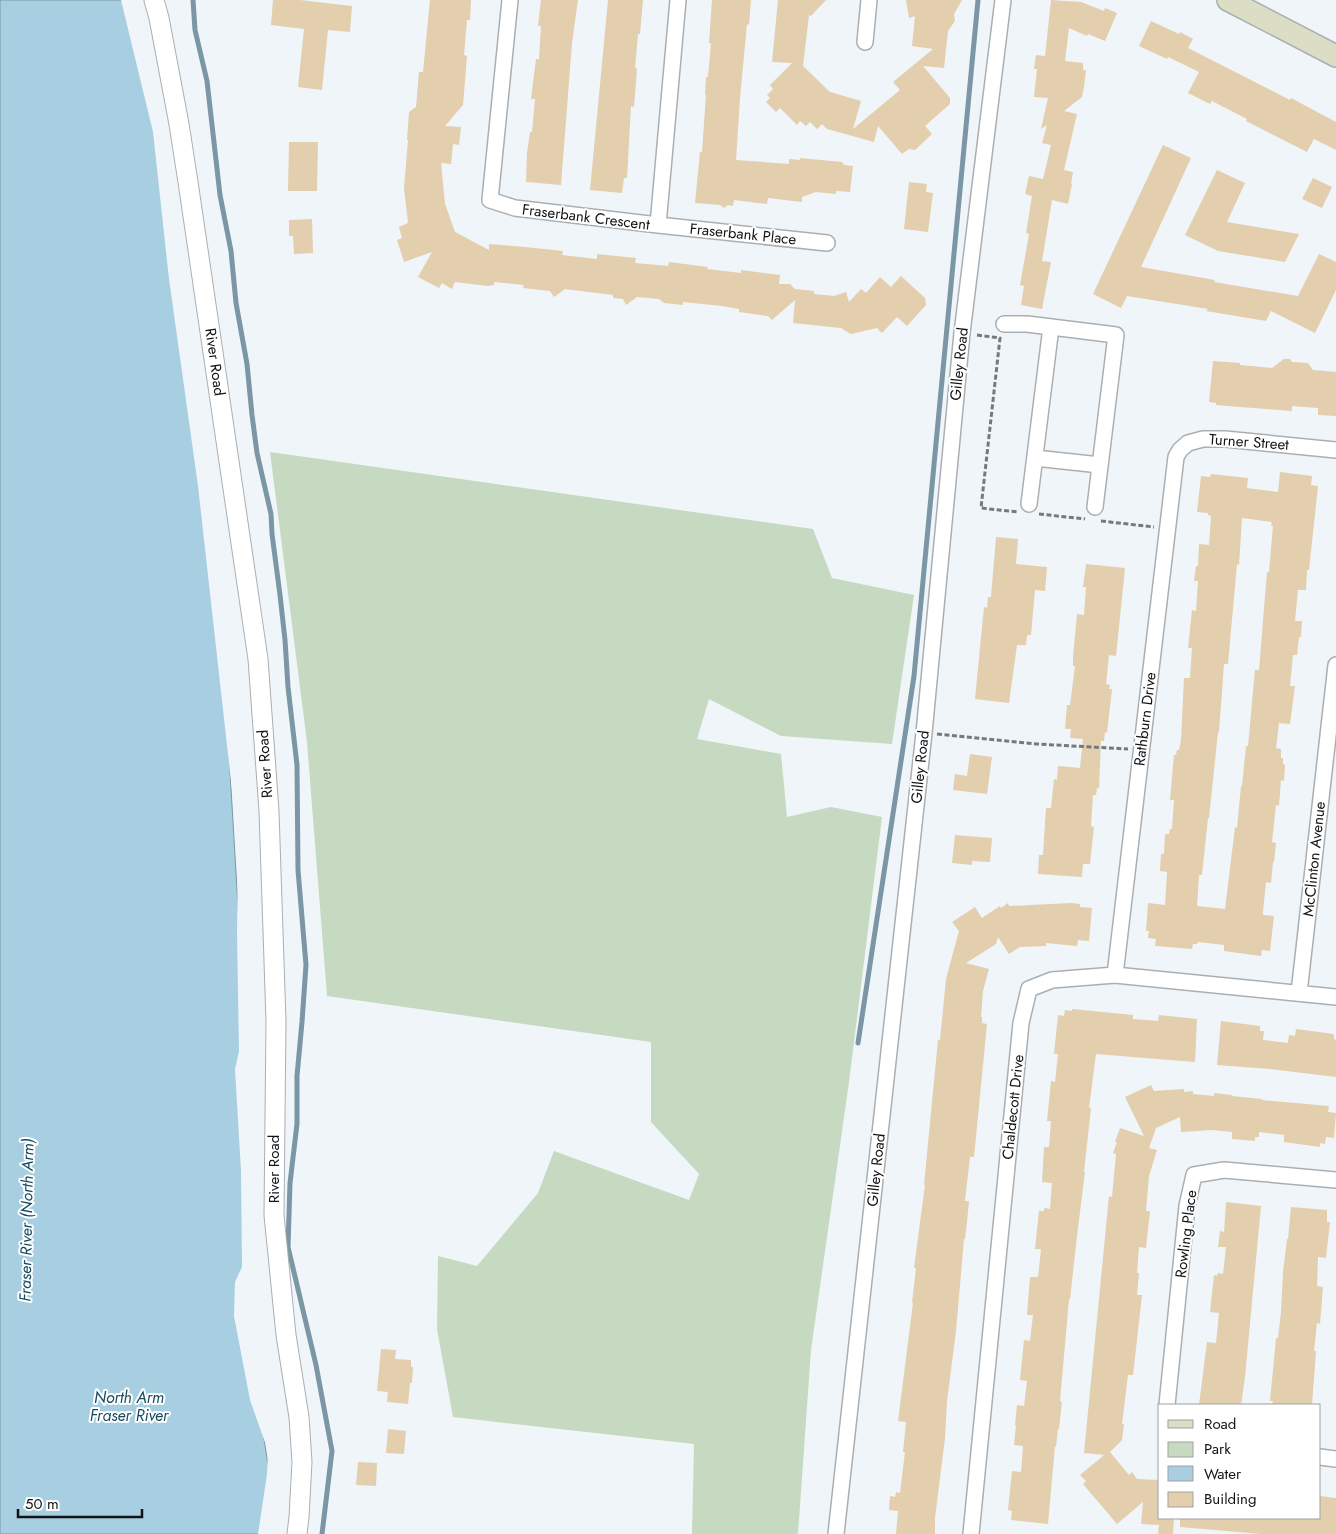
<svg xmlns="http://www.w3.org/2000/svg" width="1336" height="1534" font-family="Jost,sans-serif">
<style>
.green{fill:#c5dac0}
.water{fill:#a8cee2;stroke:#7b96a4}
.pier{fill:#eff5f9}
.lines{fill:none;stroke-linecap:round;stroke-linejoin:round}
.stream{stroke:#7b96a4;stroke-width:5}
.building{fill:#e3ceae;fill-rule:evenodd}
.minor-casing{stroke:#aaafb3;stroke-width:18}
.tertiary-casing{stroke:#aaafb3;stroke-width:21}
.secondary-casing{stroke:#aaafb3;stroke-width:24}
.path{stroke:#76797c;stroke-width:3;stroke-dasharray:5 2.5;stroke-linecap:butt}
.minor{stroke:#fff;stroke-width:15}
.tertiary{stroke:#fff;stroke-width:19}
.secondary{stroke:#dbdec5;stroke-width:21}
.labels{text-anchor:middle;stroke-width:4;stroke-linejoin:round;paint-order:stroke}
.street-label{font-size:15px;fill:#121315;stroke:#fff}
.water-label{font-size:16px;font-style:italic;fill:#17495e;stroke:#fff}
</style>
<rect width="100%" height="100%" fill="#eff5f9"/>
<path class="green" d="M270 452 813 529 832 578 914 595 892 744 781 736 709 699 697 739 781 754 787 817 831 807 882 817 849 1082 811 1350 798 1534H692L694 1444 453 1417 437 1329 438 1256 477 1266 538 1193 554 1151 689 1200 699 1174 651 1122V1042L327 996 307 742Z"/>
<path class="water" d="M0 0H127L163 153 176 284 219 586 239 923 253 1370 274 1502 267 1534H0Z"/>
<path class="pier" d="M121 0H129L165 153 179 283 199 419 222 586 236 826 198 486 169 279 153 132Z
M238 856 242 923 255 1370 276 1502 270 1534H258L267 1474 268 1451 250 1400 234 1316 235 1282 242 1267 241 1171 235 1069 239 1051 237 933Z"/>
<g class="lines">
<path class="stream" d="M193 0 195 30 207 81 220 195 231 251 236 303 247 364 252 415 257 453 271 514 272 534 280 595 285 640 288 687 297 765 298 870 306 965 302 1022 297 1076V1124L290 1183 288 1247 316 1365 332 1451 322 1534
M858 1043 914 676 978 0"/>
</g>
<path class="building" d="M273 0H300L352 6 350 32 328 30 322 90 298 87 304 29 271 25Z
M430 0H471L470 20H467L464 55 467 56 463 105 445 126 461 127 459 145 453 144 451 164 441 163 445 204 455 232 489 250V244L525 247 563 251 562 255 597 259V254L636 258 635 263 668 266 669 262 708 267 707 269 741 273V270L780 275 779 284H790L796 290V289L814 291V294L834 296 846 292 849 302 861 289 866 293 880 277 891 287 901 276 925 298 926 305 907 326 897 317 882 333 877 328 851 334 841 328 793 323 795 300 772 320 768 316 739 312V309L722 306 683 302V305L664 303 659 299 637 297 626 305 623 299 613 298V295L565 289 554 297 550 291 523 288 524 285 494 282V285L488 286 455 282 452 289 442 283 439 288 418 277 432 252 404 262 397 240 402 238 399 227 408 223 404 188 408 140H407L409 112 416 107 419 72H423Z
M541 0H578L572 43 561 185 526 182 527 153 530 132H532L535 99H531L536 59H539L541 26H538Z
M608 0H643L640 34H638L635 68H637L634 107 631 106 627 178H624L622 193 590 190Z
M712 0H751L749 25 747 24 740 98 736 160 789 164V159L800 160V158L842 162 844 165 853 166 850 192 836 191V194L816 192 802 197V202L768 198 767 204 734 200 733 206 728 205 724 208 720 205 695 203 700 152H702L706 95H705L706 77H708L711 43H709Z
M778 0H826L811 16 809 15 803 66 830 92 861 101 853 129 900 90 893 82 933 49 912 46 915 16 909 18 906 0H962L954 14 955 21 948 31 944 68 923 66 950 98V104L925 126 932 134 915 150 909 149 902 154 878 126 874 142 827 129 822 124 817 129 810 122 806 126 800 121 797 125 780 108 776 112 766 102 770 98 767 95 773 89 770 85 792 63 772 62Z
M1051 0 1081 2 1104 11 1105 8 1117 13 1105 41 1088 34 1087 36 1069 28 1065 61 1083 63V70H1086L1084 87 1082 97 1064 111 1077 114 1064 170 1073 172 1071 184H1072L1068 204 1052 200 1042 261 1051 262 1042 309 1021 305 1024 286 1020 285 1029 234 1026 233 1032 196 1025 194 1029 176 1043 179 1051 145 1042 143 1047 125 1041 129 1048 98 1034 97 1037 69H1034L1036 55 1045 56Z
M1151 21 1179 34 1180 32 1193 39 1188 48 1290 100 1291 98 1336 122V150L1314 139 1307 152 1246 121 1247 119 1212 101 1210 104 1188 93 1199 72 1168 57 1167 59 1139 46Z
M289 142H318L317 191H288Z
M1163 145 1191 158 1141 267 1215 280 1214 282 1298 296 1319 254 1336 262V290L1315 333 1271 311 1266 321 1206 311 1208 309 1127 296 1121 308 1093 294Z
M1217 170 1245 183 1227 222 1299 234 1285 262 1218 251 1185 235Z
M1313 178 1332 187 1322 208 1302 199Z
M909 182 927 184 926 192 933 193 928 232 904 229Z
M312 219 313 253 294 254 293 236H289V220Z
M1284 359H1290L1292 362 1308 363 1313 370 1336 372V416L1318 415V408L1292 406V411L1216 405V403L1209 402 1213 361 1240 363V365L1272 368Z
M1280 472 1312 476 1311 485 1318 486 1309 570H1307L1306 590H1298L1295 621H1302L1301 637H1299L1297 655H1293L1290 686H1295L1290 724 1279 723 1276 748 1281 749V758H1283V764L1285 765 1284 781 1281 780 1279 806 1276 805 1272 842 1276 843 1274 862H1273L1271 883 1266 882 1263 912V915L1274 916 1270 951 1262 950 1261 956 1224 951V945L1198 942 1197 944H1193L1192 949 1155 946 1156 939 1148 938 1149 931H1146L1148 903 1165 905 1167 872 1160 871 1161 854H1164L1165 834H1169L1170 829H1172L1174 800H1170L1172 777 1174 755H1176L1177 750H1179L1181 740 1184 678H1190L1192 648H1188L1192 610 1196 611 1198 581H1194L1196 566H1198L1199 544 1209 545 1211 516 1208 515V513L1197 512 1201 476 1210 477 1211 474 1248 478 1247 488 1278 492ZM1242 518 1272 522 1271 526H1273L1269 572H1267L1259 670H1255L1248 746H1246L1242 786H1241L1237 828 1235 827 1225 909 1197 906 1199 875H1202L1208 818H1209L1218 732H1219L1224 664H1228L1237 564 1239 565Z
M996 537 1018 539 1016 564 1047 567 1045 591 1035 590 1031 635H1027L1026 645H1017L1009 703 975 699 984 607 987 608 988 597H991Z
M1086 564 1125 568 1116 656 1109 655 1106 684 1110 685 1109 689H1112L1107 733 1105 732 1104 741H1101L1099 788H1097L1096 795H1093L1091 826 1094 827 1090 864H1083L1082 877 1038 874 1039 855H1043L1046 808H1051L1054 779 1057 780 1058 766 1080 768 1083 739 1070 738 1071 729H1065L1067 705H1070L1075 666H1073V657L1077 614 1084 615 1086 587H1083Z
M970 754 992 757 987 794 953 790 955 774 967 776Z
M955 835 992 838 990 862 972 861V865L952 863Z
M1008 903 1009 906 1071 903 1080 904V907L1092 908 1089 941 1078 940 1077 946 1046 943V946L1020 947 1009 954 998 937 996 944 966 963 989 969 983 991 981 1017H982V1023L987 1024 974 1157H970L965 1201H969L967 1222 965 1239H964L956 1331 947 1401 945 1438 935 1518V1534H896L898 1511 889 1510 890 1496 895 1497 896 1492 900 1493 905 1452H903L906 1422 898 1421 913 1303H912L916 1268H914L925 1185H924L938 1040H940L946 979 959 931 952 922 975 907 982 918 1000 906 1001 908Z
M1072 1009 1133 1015V1019L1158 1021 1159 1015 1197 1019 1195 1062 1096 1054 1089 1108H1091L1084 1172H1085L1077 1236 1070 1299H1069L1060 1401 1062 1402 1059 1429H1058L1056 1447 1055 1446 1048 1524 1011 1520 1012 1511 1008 1510 1012 1471 1021 1472 1023 1446 1014 1445 1016 1425H1015L1017 1405 1024 1406 1027 1381 1020 1380 1024 1340 1030 1341 1033 1315H1027L1030 1277H1038L1041 1249H1035L1039 1211H1044V1208L1050 1209 1052 1183 1042 1182 1044 1147H1049L1051 1121H1047L1051 1081 1055 1082 1058 1054H1054L1058 1015 1064 1016 1065 1010 1072 1011Z
M1221 1021 1260 1026V1031H1264L1263 1040 1288 1043 1289 1035 1295 1036 1296 1029 1334 1034V1039L1336 1040V1077L1270 1069 1217 1065Z
M1151 1085 1154 1091 1184 1089V1092L1193 1091V1094L1214 1096V1093L1232 1095V1096L1262 1099V1100L1329 1106 1328 1112 1336 1113 1334 1138 1326 1137 1325 1144 1320 1143V1147L1284 1142V1135L1259 1132V1137H1255V1141L1232 1139V1132L1212 1130 1181 1132 1180 1117 1156 1128 1149 1148 1157 1150 1149 1176 1146 1211H1150L1146 1248 1139 1247 1137 1273H1139L1137 1295H1142L1133 1375H1128L1122 1424H1124L1122 1440 1110 1452 1129 1475 1132 1472 1137 1479 1160 1480V1518H1174L1173 1534H1158L1159 1525 1141 1524 1143 1502 1117 1524 1083 1484 1086 1481 1080 1475 1104 1455 1084 1453 1109 1196 1112 1197 1116 1154 1113 1153 1117 1142H1115L1120 1128 1144 1136 1125 1097Z
M1226 1202 1261 1206 1245 1377 1241 1405H1199L1207 1342 1216 1343 1219 1313 1210 1312 1214 1275 1217 1276 1218 1273 1223 1274 1226 1247H1218L1220 1231 1224 1232Z
M1291 1207 1327 1210V1222H1330L1326 1258 1318 1257 1317 1286 1323 1287 1320 1324 1317 1323 1314 1351H1316L1312 1405H1272L1273 1401H1270L1276 1338H1278L1281 1312 1283 1272 1287 1239H1288Z
M381 1349 396 1350 395 1359 411 1360V1367H413L412 1383H410L408 1404 387 1402 388 1392 377 1391Z
M388 1429 406 1431 404 1454 386 1453Z
M358 1462 377 1463 376 1486 356 1485Z
M1320 1496 1336 1498V1534H1261L1180 1527V1518H1320Z"/>
<g class="lines">
<defs>
<path id="minor" d="M510 0 490 200 515 208 658 225 678 0
M865 42 869 0
M658 225 827 243
M1004 324H1027L1116 335 1095 507
M1035 458 1100 465
M1029 504 1051 327
M1115 975 1176 457 1180 450 1188 443 1203 439H1225L1336 450
M1299 993 1336 665
M1167 1405 1187 1206 1194 1175 1224 1170 1336 1180
M1320 1457 1336 1459
M836 1534 924 733 962 333 1003 0
M971 1534 1021 1023 1029 989 1052 980 1115 975 1336 997"/>
<path id="tertiary" d="M154 0 159 18 179 124 188 182 258 659 269 811 276 1021 274 1215 286 1335 299 1417 302 1462 299 1517 297 1534"/>
<path id="secondary" d="M1228 0 1336 56"/>
</defs>
<use href="#minor" class="minor-casing"/>
<use href="#tertiary" class="tertiary-casing"/>
<use href="#secondary" class="secondary-casing"/>
<path class="path" d="M977 335 1000 338 981 508 1018 512
M1039 514 1085 519
M1101 521 1154 527
M937 734 1037 744 1128 749"/>
<use href="#minor" class="minor"/>
<use href="#tertiary" class="tertiary"/>
<use href="#secondary" class="secondary"/>
</g>
<g class="labels">
<g class="street-label">
<text transform="translate(586 217) rotate(7)" y="5">Fraserbank Crescent</text>
<text transform="translate(743 234) rotate(6)" y="5">Fraserbank Place</text>
<text transform="translate(215 362) rotate(82)" y="5">River Road</text>
<text transform="translate(959 364) rotate(-84)" y="5">Gilley Road</text>
<text transform="translate(1249 442) rotate(4)" y="5">Turner Street</text>
<text transform="translate(1145 719) rotate(-83)" y="5">Rathburn Drive</text>
<text transform="translate(265 764) rotate(-94)" y="5">River Road</text>
<text transform="translate(920 767) rotate(-84)" y="5">Gilley Road</text>
<text transform="translate(1314 859) rotate(-84)" y="5">McClinton Avenue</text>
<text transform="translate(1013 1107) rotate(-84)" y="5">Chaldecott Drive</text>
<text transform="translate(274 1169) rotate(-90)" y="5">River Road</text>
<text transform="translate(876 1170) rotate(-84)" y="5">Gilley Road</text>
<text transform="translate(1186 1234) rotate(-83)" y="5">Rowling Place</text>
</g>
<g class="water-label">
<text transform="translate(26 1220) rotate(-89)" y="6">Fraser River (North Arm)</text>
<text x="129" y="1403">North Arm<tspan x="129" dy="18">Fraser River</tspan></text>
</g>
</g>
<rect x="1158" y="1404" width="162" height="115" fill="#ffffff" stroke="#a0a1a1"/>
<rect x="1168" y="1420" width="25" height="8" fill="#dbdec5" stroke="#a0a1a1"/>
<text x="1204" y="1429" font-size="15" fill="#121315">Road</text>
<rect x="1168" y="1442" width="25" height="15" fill="#c5dac0" stroke="#a0a1a1"/>
<text x="1204" y="1454" font-size="15" fill="#121315">Park</text>
<rect x="1168" y="1466" width="25" height="15" fill="#a8cee2" stroke="#a0a1a1"/>
<text x="1204" y="1479" font-size="15" fill="#121315">Water</text>
<rect x="1168" y="1492" width="25" height="15" fill="#e3ceae" stroke="#a0a1a1"/>
<text x="1204" y="1504" font-size="15" fill="#121315">Building</text>
<path d="M18 1509v8h124v-8" fill="none" stroke="#121315" stroke-width="2.5"/>
<text x="25" y="1509" font-size="15" fill="#121315" stroke="#ffffff" stroke-width="4" paint-order="stroke">50 m</text>
</svg>
